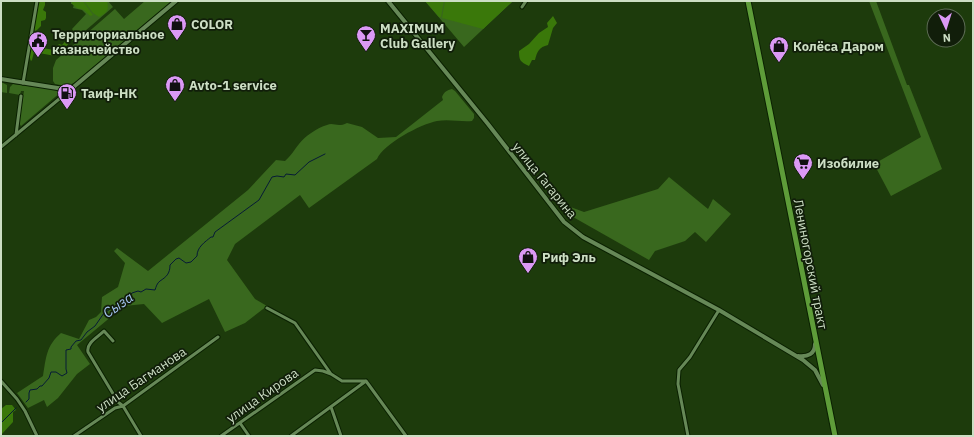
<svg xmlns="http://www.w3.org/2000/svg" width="974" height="437" font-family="'IBM Plex Sans',sans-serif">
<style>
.green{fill:#39681e}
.forest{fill:#3a780a}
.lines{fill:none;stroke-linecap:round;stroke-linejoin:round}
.stream{stroke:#061b36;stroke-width:1}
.minor-casing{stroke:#0a2000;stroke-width:5}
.tertiary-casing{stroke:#0a2000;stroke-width:6}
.primary-casing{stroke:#0a2000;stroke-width:7}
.minor{stroke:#668857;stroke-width:3}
.tertiary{stroke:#668857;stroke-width:4}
.primary{stroke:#5e9c39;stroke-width:5}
.labels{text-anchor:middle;stroke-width:3.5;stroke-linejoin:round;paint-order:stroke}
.poi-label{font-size:13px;font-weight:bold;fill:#ccdec4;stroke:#111e0a;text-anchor:start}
.street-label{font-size:13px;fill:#ccdec4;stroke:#111e0a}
.water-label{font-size:14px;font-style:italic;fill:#a4c4f0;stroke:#111e0a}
</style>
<rect width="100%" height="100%" fill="#1d3b0c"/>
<path class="green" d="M71 1H108L113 7 78 37 72 29 86 14 82 10 73 8 74 4H71Z
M145 1H172L74 83 66 86 55 84 53 81V68L56 60 115 9 124 19Z
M425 1H513L464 47Z
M869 1H876L907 85H909L942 169 891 196 874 164 921 137Z
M1 82 7 85V93L1 92Z
M13 84 58 90 61 92 21 126 19 123 24 91H21L20 95 9 93 10 87Z
M452 89 455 91 474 114V118L472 121C461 122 449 119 437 121 421 124 383 144 377 159L309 208 300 195 235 244 227 260 255 299 267 306 245 323 225 332 209 299 162 323 144 304 124 306 77 345 90 364 77 374 58 398 47 407 44 400 28 408 17 393 43 376C46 358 46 346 61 333L79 339 89 320 96 317 101 312 102 297 118 287 125 263 114 251 117 248 148 271 248 190 276 160 285 161C291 156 294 150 299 144 305 136 317 128 327 125 334 122 337 128 347 123L362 127 378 138 396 137 443 100 442 97C444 92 447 90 452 89Z
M669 177 708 209 713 199 731 214 706 242 695 232 685 241 655 251 649 260 566 213 557 202 584 212 658 189Z"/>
<path class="forest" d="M38 1H45V5L43 10 46 12V18L45 20 41 21V26L37 30 35 31 33 29Z
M72 1H83L93 15 90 16 84 10 77 8 72 4Z
M84 1H107C109 10 108 12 99 17L93 13Z
M425 1H444L441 17H439Z
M445 1H513L483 29 442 18Z
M553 16 557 23 553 28 548 45C539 47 537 52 535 60H532L529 66C520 62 519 60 519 51L529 44 539 33 548 27 547 23Z
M33 33 37 34V39L42 43V48L54 50 59 44 62 45 71 35 75 40 73 41 71 40C68 46 59 52 55 56L34 52 32 60 31 61C28 56 31 39 33 33Z
M6 405H12L16 410 13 412V422L1 435V409Z"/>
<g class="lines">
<path class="stream" d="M26 402 29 399V393L30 390 37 389 40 386H42L49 378 51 372H56L62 376 67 373 66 369V350L71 349V347L76 341 81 340 87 332 95 326 104 313 118 304 120 301 127 299 132 293 138 291 141 292 146 289 155 290C156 287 157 283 160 281 166 277 170 274 170 265L176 259 179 258 186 263 191 262 197 256C197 247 205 242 211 237H213L215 232 259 200 272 177 277 176 284 177 286 174 295 175 309 162 325 154
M1 423 16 408"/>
<defs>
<path id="minor" d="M522 7 526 1
M23 83 37 1
M16 135 21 96
M1 147 70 90
M267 308 295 323 331 374
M113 341 104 331C98 337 86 343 88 352L118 402 123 406 141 436
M1 381 17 399 25 411 37 436
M331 407 341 436
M240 423 249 436
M74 436 115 408 123 406 218 337
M221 436 315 370 323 371 331 374 342 381H366L406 436
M291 436 366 381
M688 436 678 384 679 370 690 357 719 310"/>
<path id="tertiary" d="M388 1 488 124 564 222 583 237 719 310 803 360 815 370 823 385
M1 79 70 90 176 1
M798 356C808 357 815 354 815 344"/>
<path id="primary" d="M748 1 835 436"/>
</defs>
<use href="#minor" class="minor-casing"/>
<use href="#tertiary" class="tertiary-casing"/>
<use href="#primary" class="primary-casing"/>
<use href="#minor" class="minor"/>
<use href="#tertiary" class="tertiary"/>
<use href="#primary" class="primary"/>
</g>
<defs>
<symbol id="shop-pin" viewBox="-11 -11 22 30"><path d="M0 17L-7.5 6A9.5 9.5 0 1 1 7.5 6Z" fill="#db99f5" stroke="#111e0a"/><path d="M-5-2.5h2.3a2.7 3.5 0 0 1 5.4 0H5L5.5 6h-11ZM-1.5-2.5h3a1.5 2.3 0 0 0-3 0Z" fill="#111"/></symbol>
<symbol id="bar-pin" viewBox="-11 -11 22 30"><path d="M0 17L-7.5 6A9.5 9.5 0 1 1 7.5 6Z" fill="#db99f5" stroke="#111e0a"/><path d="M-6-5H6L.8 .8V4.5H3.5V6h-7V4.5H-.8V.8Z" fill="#111"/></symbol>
<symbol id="civic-pin" viewBox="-11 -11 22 30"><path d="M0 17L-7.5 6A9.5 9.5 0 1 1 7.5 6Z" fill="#db99f5" stroke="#111e0a"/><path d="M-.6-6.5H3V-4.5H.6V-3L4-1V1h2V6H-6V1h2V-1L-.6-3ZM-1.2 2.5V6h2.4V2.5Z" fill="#111"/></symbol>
<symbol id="fuel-pin" viewBox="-11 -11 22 30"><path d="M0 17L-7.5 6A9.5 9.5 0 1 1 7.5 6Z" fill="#db99f5" stroke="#111e0a"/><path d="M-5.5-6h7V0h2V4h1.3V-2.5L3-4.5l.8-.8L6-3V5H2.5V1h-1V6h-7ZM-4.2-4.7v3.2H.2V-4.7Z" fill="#111"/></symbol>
<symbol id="supermarket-pin" viewBox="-11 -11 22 30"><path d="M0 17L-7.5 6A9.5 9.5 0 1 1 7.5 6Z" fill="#db99f5" stroke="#111e0a"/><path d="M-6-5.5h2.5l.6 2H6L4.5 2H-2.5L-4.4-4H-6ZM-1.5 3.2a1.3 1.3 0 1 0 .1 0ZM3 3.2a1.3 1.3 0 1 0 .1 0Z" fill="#111"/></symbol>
</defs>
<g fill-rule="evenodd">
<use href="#shop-pin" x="166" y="13" width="22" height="30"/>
<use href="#bar-pin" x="355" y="24" width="22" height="30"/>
<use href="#civic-pin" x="27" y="30" width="22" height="30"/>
<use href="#shop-pin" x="768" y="35" width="22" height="30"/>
<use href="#shop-pin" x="164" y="74" width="22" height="30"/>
<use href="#fuel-pin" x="56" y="82" width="22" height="30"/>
<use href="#supermarket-pin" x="792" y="152" width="22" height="30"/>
<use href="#shop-pin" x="517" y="246" width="22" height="30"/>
</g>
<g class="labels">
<g class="poi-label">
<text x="191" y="29">COLOR</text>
<text x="380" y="33">MAXIMUM<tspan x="380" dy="15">Club Gallery</tspan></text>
<text x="52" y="39">Территориальное<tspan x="52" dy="15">казначейство</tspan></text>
<text x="793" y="51">Колёса Даром</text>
<text x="189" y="90">Avto-1 service</text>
<text x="81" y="98">Таиф-НК</text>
<text x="817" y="168">Изобилие</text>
<text x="542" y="262">Риф Эль</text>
</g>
<g class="street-label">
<text transform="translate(545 180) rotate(51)" y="5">улица Гагарина</text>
<text transform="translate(811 264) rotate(79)" y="5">Лениногорский тракт</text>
<text transform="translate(141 379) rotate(-34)" y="5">улица Багманова</text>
<text transform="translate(262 395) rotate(-35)" y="5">улица Кирова</text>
</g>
<g class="water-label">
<text transform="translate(118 305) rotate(-35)" y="5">Сыза</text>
</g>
</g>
<rect width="974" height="437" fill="none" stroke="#ccdec4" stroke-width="4"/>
<g transform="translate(946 28) rotate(176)"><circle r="19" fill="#111e0a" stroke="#5c6b54"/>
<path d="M0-3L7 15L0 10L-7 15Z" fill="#db99f5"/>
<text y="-6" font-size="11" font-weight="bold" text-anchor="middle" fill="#ccdec4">N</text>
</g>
</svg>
